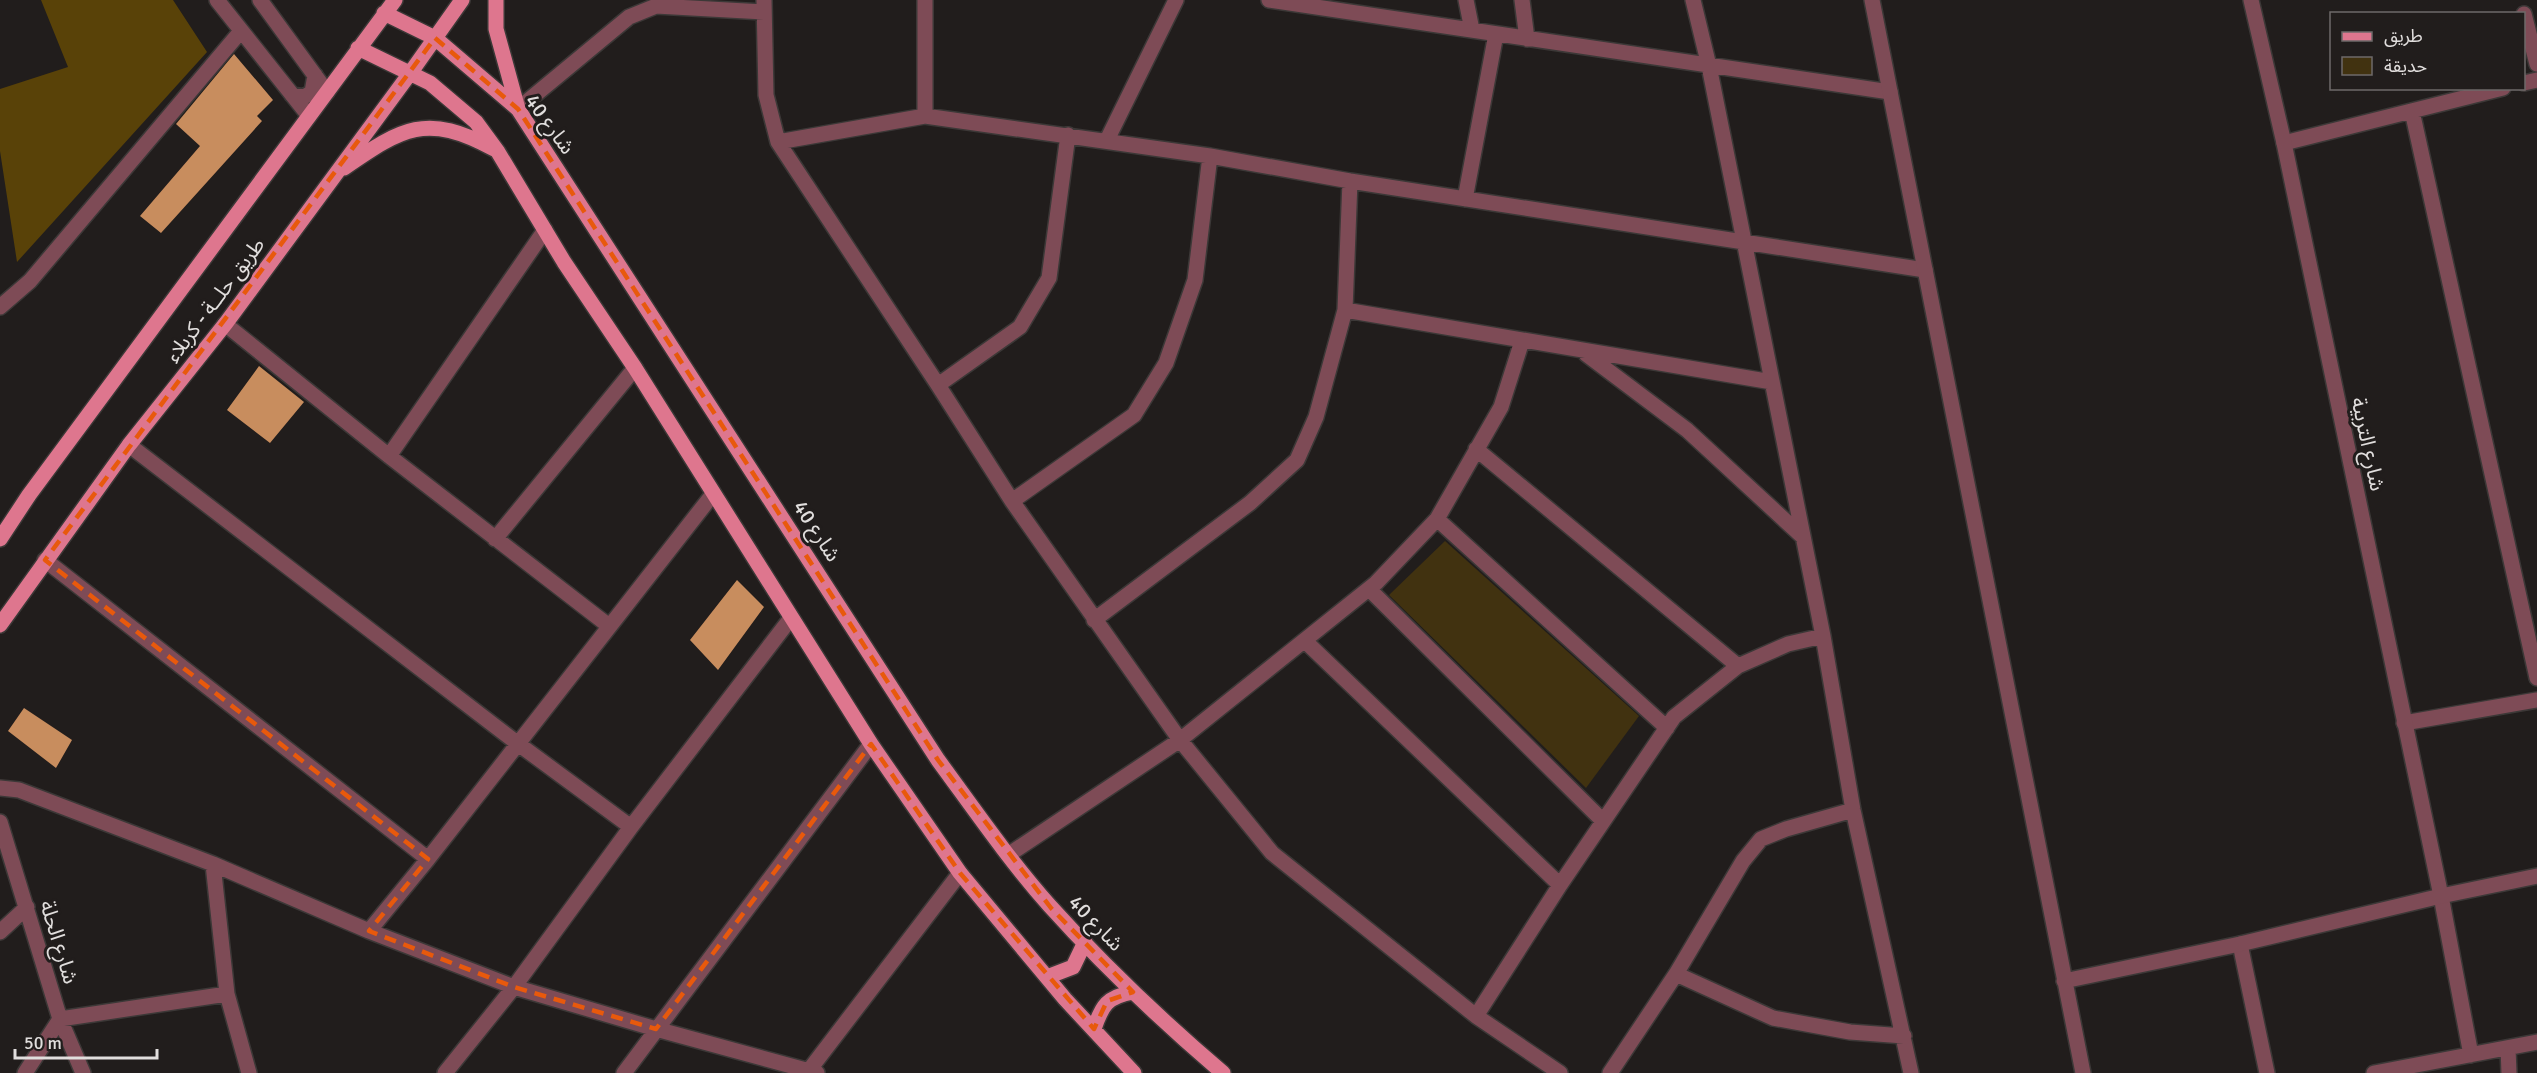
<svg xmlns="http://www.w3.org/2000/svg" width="2537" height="1073" font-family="Signika,'Noto Sans Arabic',sans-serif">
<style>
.green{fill:#413210}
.forest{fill:#594208}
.building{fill:#c88d5e}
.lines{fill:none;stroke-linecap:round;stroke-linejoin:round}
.minor-casing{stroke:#3c3837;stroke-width:18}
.tertiary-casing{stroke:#3c3837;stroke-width:18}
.primary-casing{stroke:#3c3837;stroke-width:18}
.minor{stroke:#7e4b56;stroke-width:15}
.tertiary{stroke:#7e4b56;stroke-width:15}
.primary{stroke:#de768e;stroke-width:15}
.marked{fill:none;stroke:#e8590c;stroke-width:4.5;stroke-dasharray:12 8;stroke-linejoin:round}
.labels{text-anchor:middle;stroke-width:6;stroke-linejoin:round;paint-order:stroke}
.street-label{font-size:21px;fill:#e1dedd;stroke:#211d1c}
</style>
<rect width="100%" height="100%" fill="#211d1c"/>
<path class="green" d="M1445 541 1639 716 1586 788 1389 595Z"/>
<path class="forest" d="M41 0H173L207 52 17 262 0 151V89L68 67Z"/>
<path class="building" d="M234 54 273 100 257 116 262 121 161 233 140 216 200 146 176 124Z
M259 366 304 402 270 443 227 410Z
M737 580 764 607 718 670 690 640Z
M24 708 72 740 56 768 8 731Z"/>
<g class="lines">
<defs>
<path id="minor" d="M217 0 309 116
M260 0 327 92
M764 0 766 95 778 142 938 385 1012 501 1180 740 1272 853 1476 1016 1560 1073
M925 0V116
M1269 0 1890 92
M1466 0 1472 30
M1522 0 1527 39
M1693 0 1709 66 1823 636 1853 810 1911 1073
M2524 14 2537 64
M2524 83 2537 80
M292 95 304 97 312 92 315 75
M518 109 629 17 656 6 764 12
M2412 111 2537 678
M1107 140 1176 0
M778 142 925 116 1210 156 1350 181 1925 270
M2284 143 2503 88
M1465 199 1496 34
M0 307 30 281 241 31
M1345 310 1772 382
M225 324 389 456 609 626
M1586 354 1687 430 1803 537
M938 385 1020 327 1049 278 1068 135
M129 445 517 743 631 827
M1476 449 1738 666
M389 456 545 230
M1012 501 1134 415 1166 363 1195 280 1210 156
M1437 519 1667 728
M495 539 635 368
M45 560 428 859
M1369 589 1603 821
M1094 620 1250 503 1297 460 1316 417 1345 310 1350 181
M1305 641 1560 885
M2404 723 2537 700
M0 788 19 790 213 864 369 931 514 987 656 1029 817 1073
M0 822 60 1019 83 1073
M1008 855 1180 740 1376 583 1437 519 1501 407 1522 341
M213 864 227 994 249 1073
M2441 896 2471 1055
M369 931 428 859 713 494
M0 932 27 907
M2240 944 2267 1073
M1676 974 1773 1018 1850 1032 1904 1036
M1476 1016 1560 885 1674 717 1738 666 1788 644 1823 636
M2508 1048 2509 1073
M25 1073 60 1019 227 994
M445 1073 514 987 631 827 791 618
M624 1073 871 744
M807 1073 960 873
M1610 1073 1676 974 1743 861 1761 839 1786 829 1853 810
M2374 1073 2537 1042"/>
<path id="tertiary" d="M1872 0 2083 1073
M2251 0 2284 143 2441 896
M2064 981 2240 944 2441 896 2537 876"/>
<path id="primary" d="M496 0V29L518 109
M384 13 435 38 518 109 938 760C974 809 1009 860 1049 905 1103 965 1162 1021 1223 1073
M358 48 430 83 476 122 498 152 564 262 635 368 871 744 960 873 1065 999 1134 1073
M344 168C402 128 426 112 494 149
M0 539 29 495 395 0
M0 625 129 445 226 323 411 72 462 0
M1047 977 1073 967 1085 942
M1094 1029C1102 1005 1107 997 1133 992"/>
</defs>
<use href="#minor" class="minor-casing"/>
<use href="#tertiary" class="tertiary-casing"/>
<use href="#primary" class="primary-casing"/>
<use href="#minor" class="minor"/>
<use href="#tertiary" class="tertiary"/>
<use href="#primary" class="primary"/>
</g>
<path class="marked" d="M435 38 518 109 938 760 1051 908 1133 992 1107 1001 1094 1029 960 873 871 744 656 1029 514 987 369 931 428 859 45 560Z"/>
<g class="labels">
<g class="street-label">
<text transform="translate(550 124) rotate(54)" y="7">شارع 40</text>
<text transform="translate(215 300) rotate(-53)" y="7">طريق حلــة - كربلاء</text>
<text transform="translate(2368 444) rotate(78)" y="7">شارع التربية</text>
<text transform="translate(817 531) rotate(57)" y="7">شارع 40</text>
<text transform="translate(1096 923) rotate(46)" y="7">شارع 40</text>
<text transform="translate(59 942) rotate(73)" y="7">شارع الحلة</text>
</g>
</g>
<rect x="2330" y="12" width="195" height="78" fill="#211d1c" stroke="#6e6a69" stroke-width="1.5"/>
<rect x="2342" y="32" width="30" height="9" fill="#de768e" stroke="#6e6a69" stroke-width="1.5"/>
<text x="2384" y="42" font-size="18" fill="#e1dedd">طريق</text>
<rect x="2342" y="57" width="30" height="18" fill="#413210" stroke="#6e6a69" stroke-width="1.5"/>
<text x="2384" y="72" font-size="18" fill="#e1dedd">حديقة</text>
<path d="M15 1049v9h142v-9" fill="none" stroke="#e1dedd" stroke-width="3"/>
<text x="24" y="1049" font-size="18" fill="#e1dedd" stroke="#211d1c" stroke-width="4.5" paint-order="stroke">50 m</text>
</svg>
